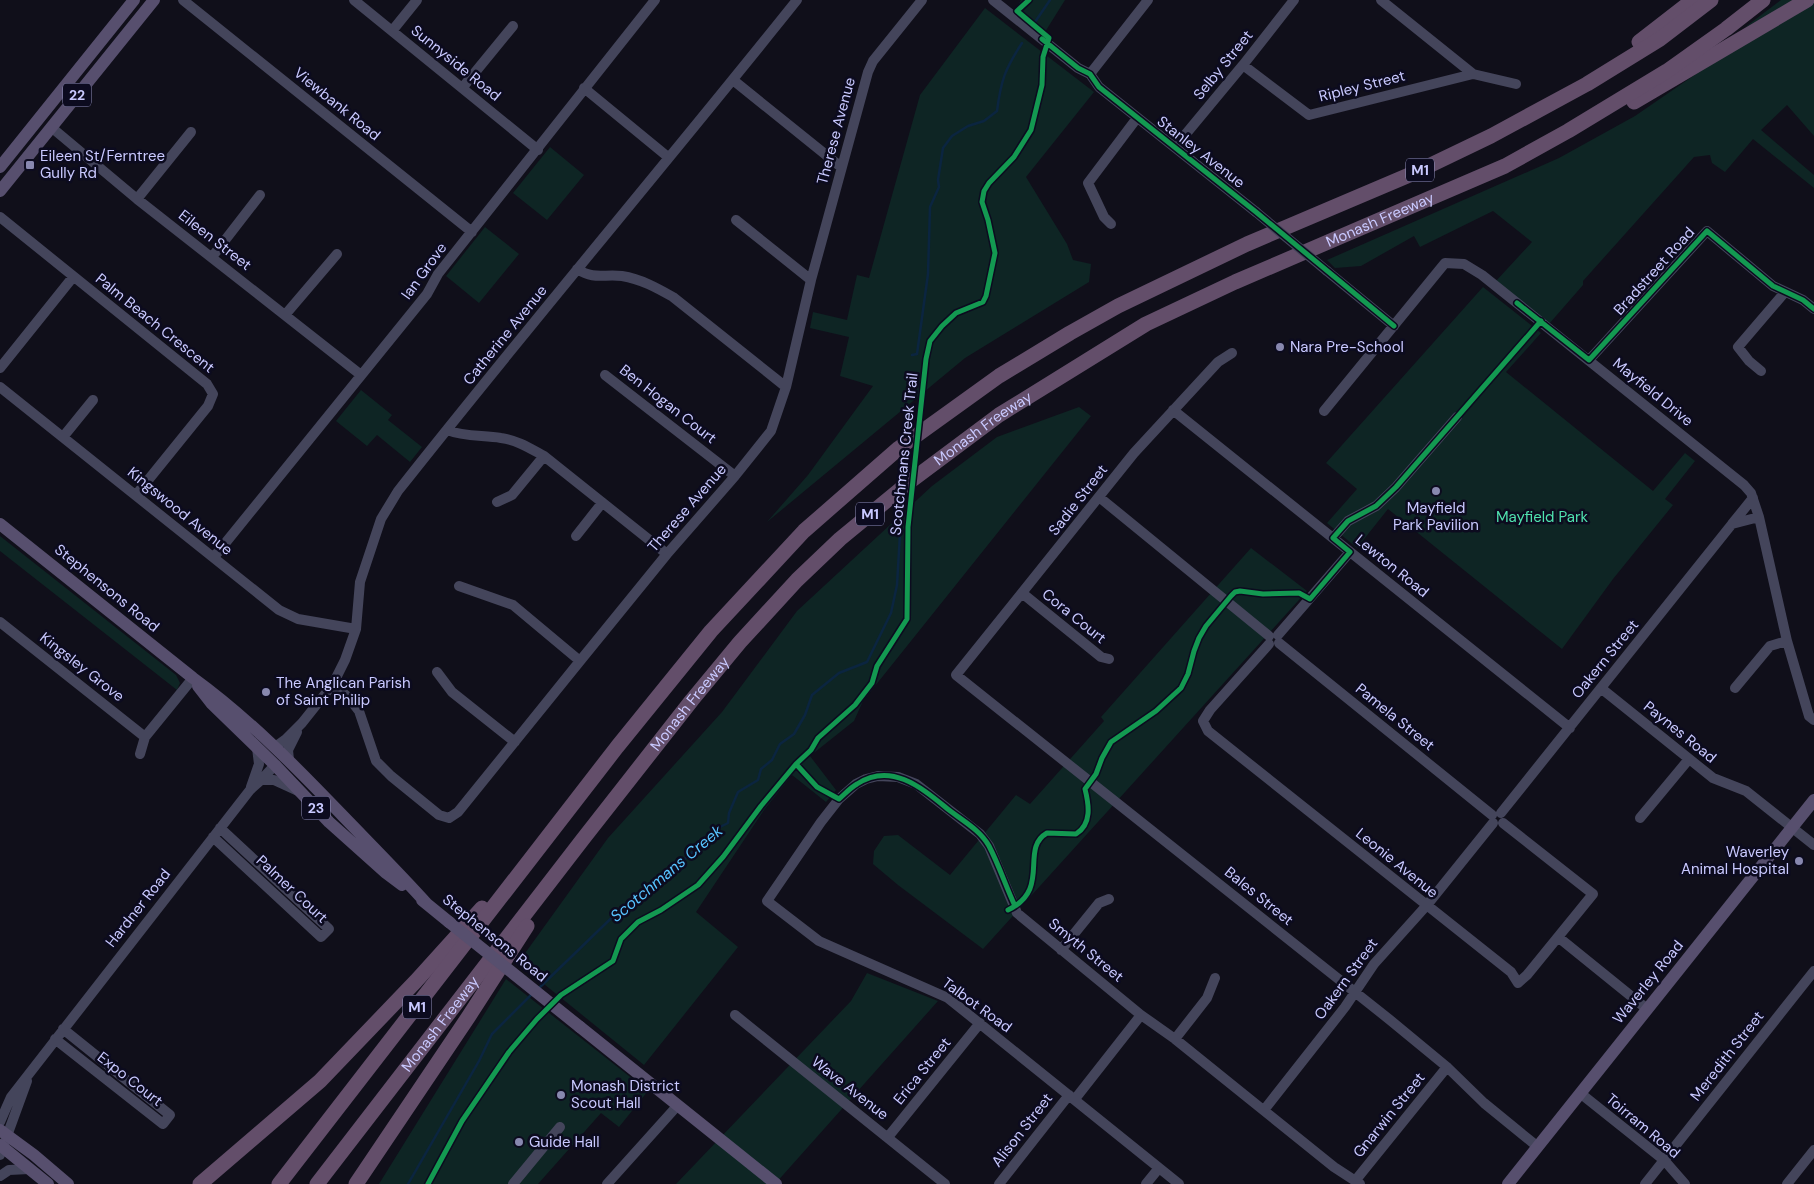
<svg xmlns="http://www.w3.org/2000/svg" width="1814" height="1184" font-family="'DM Sans',sans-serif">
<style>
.green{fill:#0e2524}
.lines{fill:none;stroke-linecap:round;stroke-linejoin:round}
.stream{stroke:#0b2540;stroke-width:2.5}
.minor{stroke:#44455b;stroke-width:10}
.major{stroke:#574f6e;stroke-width:12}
.highway{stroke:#634e6a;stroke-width:15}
.minor-bridge{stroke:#44455b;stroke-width:10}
.major-bridge{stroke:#574f6e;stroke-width:12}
.cycleway-casing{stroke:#0c0b1f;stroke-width:8}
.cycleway{stroke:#139951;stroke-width:5}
.poi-dot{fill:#8888af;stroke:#0c0b1f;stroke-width:2}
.labels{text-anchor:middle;stroke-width:5;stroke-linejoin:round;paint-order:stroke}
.shield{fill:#0c0b1f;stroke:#9090bc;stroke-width:1}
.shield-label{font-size:14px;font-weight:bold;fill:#c9c9ff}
.street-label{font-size:15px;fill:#c9c9ff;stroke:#0c0b1f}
.poi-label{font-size:15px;fill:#c9c9ff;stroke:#0c0b1f;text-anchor:start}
.park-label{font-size:15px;fill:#50e3af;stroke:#0c0b1f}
.water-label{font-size:16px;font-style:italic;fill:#57c3ff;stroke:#0c0b1f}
</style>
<rect width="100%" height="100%" fill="#100f1a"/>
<path class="green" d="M1021 0H1065L1045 32 1017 7Z
M1781 0H1798L1744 28Z
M1814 0V136L1787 105 1761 130 1814 175V188L1753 139 1725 172 1712 163 1710 155 1694 157 1583 281V285L1549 324 1496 281 1532 242 1493 211 1420 247 1414 236 1361 266 1335 268 1327 260 1559 158 1635 116 1696 74Z
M985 8 1094 92 1026 177 1067 244 1073 260 1091 264 1089 282 965 358 767 522 808 475 873 386 840 376 849 337 810 328 813 312 847 320 857 275 869 278 920 95Z
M550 147 584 175 547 220 513 193Z
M485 227 519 254 479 303 446 276Z
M1483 287 1541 333 1506 372 1653 491 1685 453 1695 461 1665 499 1673 505 1613 579 1562 649 1388 509 1357 548 1327 523 1357 489 1326 463Z
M361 390 392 415 388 420 422 447 410 462 377 435 367 446 336 421Z
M1079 407 1091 416 863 701 854 721 810 756 836 790 826 802 792 775 764 810 696 912 738 947 644 1065 518 963 608 838 722 712 797 611 932 486 997 437Z
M0 536 176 675 180 683 177 690 0 551Z
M1251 548 1307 591 983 949 898 885 873 864 874 851 884 836 898 835 950 875 1016 795 1030 804 1104 721 1101 717Z
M867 973 938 1001 775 1184H676L851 1001Z
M506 979 648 1091 619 1127 601 1113 538 1184H379Z"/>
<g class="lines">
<path class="stream" d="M1035 22 1050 0
M912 355 917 354 928 274 930 207 939 187 938 180 943 148 952 136 968 126 984 121 997 111C1001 80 1005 69 1022 43
M538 989 630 900 681 862 710 837 716 829 728 823 729 813 738 792 758 780 761 769 772 760 780 744 794 734 805 715 812 695 839 673 867 662 891 613 897 585 900 534
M408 1184 479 1061 492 1034 532 994"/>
<path class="minor" d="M183 0 472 232
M354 0 538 150
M993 0 1078 68 1090 74 1099 87 1256 212
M1381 0 1473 74 1516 84
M392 31 417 0
M1243 65 1309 115 1473 74
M1090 74 1148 0
M733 80 841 167
M463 87 513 26
M584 88 668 157
M51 127 137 199 361 375
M1175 147 1243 65 1294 0
M137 199 191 132
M0 217 207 384 213 394 208 406 136 495
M736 220 811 280
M1111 224 1104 217 1088 183 1137 118
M212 257 260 195
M577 269C595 280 602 274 622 276 641 279 657 288 673 297L786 387
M1327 271 1394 326
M285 315 337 254
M1232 353 1218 362 1134 453 956 675 1390 1020 1447 1067 1484 1103 1538 1147
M1589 360 1707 231 1773 286 1803 300 1814 309
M0 368 73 277
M1761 371 1749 361 1738 347 1785 292
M605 375 735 476
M0 387 279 610 298 619 356 629
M1173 410 1570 728
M1324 411 1445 263 1464 264 1482 275 1744 485 1751 493 1759 517 1787 641 1809 716 1814 720
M447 430C464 437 483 435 501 438 517 440 531 449 544 456L667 554
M63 437 93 400
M1099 497 1269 636
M1753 498 1732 524 1759 517
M497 502 512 495 544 456
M576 536 602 503
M1333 538 1348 521 1376 506 1396 487 1457 417
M214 557 427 294 438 274C511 183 582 91 655 0
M459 586 513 605 580 661
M1022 593 1101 657 1109 659
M0 622 145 737 193 678
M1278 635 1350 552
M1279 643 1492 815
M1269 644 1210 710 1203 721 1208 731 1511 972 1518 983 1527 975 1593 894 1503 823
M437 672 452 692 515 742
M333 684 349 698 359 711 376 761 391 776 439 815 449 818 458 812 580 661 667 554 735 476 771 431 786 387 811 280 868 72 873 61 922 0
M1735 688 1770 646 1787 641
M1602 689 1713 778 1746 791 1814 845
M275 747 286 739 302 723 333 684 345 660 356 629 360 582 381 519 398 491C529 325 665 165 797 0
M140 754 145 737
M289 760 288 750 297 732
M261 780H274L298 791
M251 787 259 764 257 748
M1501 813 1732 524
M1640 818 1689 759
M213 837 321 937 329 929 220 828
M1558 937 1647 1009
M1061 950 1099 903 1109 899
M735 1015 945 1184
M55 1039 163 1124 170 1115 63 1029
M1175 1039 1207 998 1215 978
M1580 1093 1664 1160 1685 1184
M1075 1099 1141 1015
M1264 1110 1345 1007 1374 964 1427 905 1493 823
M0 1122 11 1097 250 790 261 780 275 765
M888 1137 980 1023
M0 1155 27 1081
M0 1176 9 1170 29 1169
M1355 1181 1447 1067
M513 1184 560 1127
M607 1184 678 1105
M999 1184 1069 1095
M1146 1184 1159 1168
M1179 1184 948 998 819 941 767 901 821 822 839 799 856 784 866 779 878 776 898 777 916 784 980 834 989 846 1017 913 1141 1015 1175 1039 1334 1167 1360 1184
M1645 1184 1814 971
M1787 1184 1814 1150"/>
<path class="major" d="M0 167 134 0
M0 191 154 0
M0 524 193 678C248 718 296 767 343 816 371 845 400 874 427 904
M198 686 212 704 275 765 329 822 386 873 402 885
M422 900 449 922
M580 1027 776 1184
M0 1130 34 1155 68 1184
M0 1145 48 1184
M1508 1184 1814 800"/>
<g class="highway">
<path d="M1639 42 1693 0"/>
<path d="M1634 102 1807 0"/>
<path d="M200 1184 320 1081 416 981 482 908"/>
<path d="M279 1184 617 747 711 631 804 531 899 448 999 376 1070 333 1118 306 1247 244 1414 173 1491 136 1587 84 1660 39 1711 0"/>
<path id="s1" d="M317 1184 583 839 692 700 740 642 797 580 840 539 908 483 999 415 1146 324 1235 282 1505 166 1568 131 1667 71 1726 29 1763 0"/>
<path d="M356 1184 469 1016 527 926"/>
</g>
<path class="minor-bridge" d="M1256 212 1327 271"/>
<path class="major-bridge" d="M449 922 580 1027"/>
<defs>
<path id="cycleway" d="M1042 39 1078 68 1090 74 1099 87 1256 212 1394 326
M1517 303 1589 360 1707 231 1773 286 1803 300 1814 309
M796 764 817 787 839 799C845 794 850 788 857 784 892 761 923 789 949 810 963 821 980 830 989 846 999 865 1006 887 1015 906
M1008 910C1052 889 1019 849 1047 833L1076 834C1092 824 1089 805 1085 789L1096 774 1102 758 1111 742 1156 711 1181 688 1188 674 1194 651 1199 638 1206 626 1231 596 1235 592 1240 591 1263 594 1299 593 1310 599 1350 552 1333 538 1348 521 1376 506 1396 487 1541 321
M428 1184 462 1121 509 1052 537 1019 561 995 613 961 621 939 638 922 661 910 698 885 723 857 761 806 796 764 811 750 818 738 855 705 872 683 877 666 907 619 908 527 926 359 930 341 942 326 956 313 983 302 986 296 995 253 988 220 982 202 984 191 989 183 1014 157 1031 130 1042 85 1043 57 1049 38 1017 11 1029 0"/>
</defs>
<use href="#cycleway" class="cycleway-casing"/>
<use href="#cycleway" class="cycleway"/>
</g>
<g class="poi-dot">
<rect x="25" y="160" width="10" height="10" rx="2.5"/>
<circle cx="1280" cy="347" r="5"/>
<circle cx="1436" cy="491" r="5"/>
<circle cx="266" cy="692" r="5"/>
<circle cx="1799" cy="861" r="5"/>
<circle cx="561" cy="1095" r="5"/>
<circle cx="519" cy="1142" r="5"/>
</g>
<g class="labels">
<g class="shield">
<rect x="63" y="83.5" width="28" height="23" rx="4"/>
<rect x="1406" y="158.5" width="28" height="23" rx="4"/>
<rect x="856" y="502.5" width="28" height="23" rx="4"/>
<rect x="302" y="796.5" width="28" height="23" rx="4"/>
<rect x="403" y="995.5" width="28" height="23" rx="4"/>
</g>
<g class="shield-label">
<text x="77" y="100">22</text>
<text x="1420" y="175">M1</text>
<text x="870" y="519">M1</text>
<text x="316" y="813">23</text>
<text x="417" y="1012">M1</text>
</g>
<g class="street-label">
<text transform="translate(456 63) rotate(39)" y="5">Sunnyside Road</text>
<text transform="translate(1223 65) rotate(-51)" y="5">Selby Street</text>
<text transform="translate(1362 86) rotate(-14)" y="5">Ripley Street</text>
<text transform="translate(337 104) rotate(39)" y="5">Viewbank Road</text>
<text transform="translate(836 131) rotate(-75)" y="5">Therese Avenue</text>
<text transform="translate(1201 152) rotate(38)" y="5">Stanley Avenue</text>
<text dy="5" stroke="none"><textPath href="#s1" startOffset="1462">Monash Freeway</textPath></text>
<text transform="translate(215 240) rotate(38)" y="5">Eileen Street</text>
<text transform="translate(424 271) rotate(-54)" y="5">Ian Grove</text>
<text transform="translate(1654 271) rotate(-48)" y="5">Bradstreet Road</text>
<text transform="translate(155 323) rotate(39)" y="5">Palm Beach Crescent</text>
<text transform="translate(505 335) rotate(-51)" y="5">Catherine Avenue</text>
<text transform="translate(1653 392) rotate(39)" y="5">Mayfield Drive</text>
<text transform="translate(668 404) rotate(38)" y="5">Ben Hogan Court</text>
<text dy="5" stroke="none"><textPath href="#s1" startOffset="1012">Monash Freeway</textPath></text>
<text transform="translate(904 454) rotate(-84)" y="5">Scotchmans Creek Trail</text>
<text transform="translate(1078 500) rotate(-52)" y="5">Sadie Street</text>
<text transform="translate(687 508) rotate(-49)" y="5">Therese Avenue</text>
<text transform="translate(180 511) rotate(39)" y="5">Kingswood Avenue</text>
<text transform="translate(1392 566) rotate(39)" y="5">Lewton Road</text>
<text transform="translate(107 588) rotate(39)" y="5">Stephensons Road</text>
<text transform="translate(1074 616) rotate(39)" y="5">Cora Court</text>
<text transform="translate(1605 659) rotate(-51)" y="5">Oakern Street</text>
<text transform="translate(82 667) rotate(38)" y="5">Kingsley Grove</text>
<text dy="5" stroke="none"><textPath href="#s1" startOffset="608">Monash Freeway</textPath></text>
<text transform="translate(1395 717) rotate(39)" y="5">Pamela Street</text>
<text transform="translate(1680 732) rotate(39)" y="5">Paynes Road</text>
<text transform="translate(1397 863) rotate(39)" y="5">Leonie Avenue</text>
<text transform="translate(292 889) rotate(43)" y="5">Palmer Court</text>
<text transform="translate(1259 896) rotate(39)" y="5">Bales Street</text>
<text transform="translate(138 908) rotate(-52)" y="5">Hardner Road</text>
<text transform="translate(495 938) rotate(39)" y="5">Stephensons Road</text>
<text transform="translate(1086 950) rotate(39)" y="5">Smyth Street</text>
<text transform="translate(1346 979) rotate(-54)" y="5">Oakern Street</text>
<text transform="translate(1648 982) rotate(-51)" y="5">Waverley Road</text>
<text transform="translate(977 1005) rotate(36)" y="5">Talbot Road</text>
<text dy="5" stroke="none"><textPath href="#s1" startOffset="202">Monash Freeway</textPath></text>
<text transform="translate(1727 1056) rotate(-52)" y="5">Meredith Street</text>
<text transform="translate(922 1071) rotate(-51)" y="5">Erica Street</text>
<text transform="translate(130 1079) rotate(38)" y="5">Expo Court</text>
<text transform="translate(850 1088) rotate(38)" y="5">Wave Avenue</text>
<text transform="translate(1389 1115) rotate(-51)" y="5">Gnarwin Street</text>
<text transform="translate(1643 1126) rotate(40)" y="5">Toirram Road</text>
<text transform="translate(1022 1130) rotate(-52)" y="5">Alison Street</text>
</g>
<g class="poi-label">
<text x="40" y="161">Eileen St/Ferntree<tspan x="40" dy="17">Gully Rd</tspan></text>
<text x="1290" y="352">Nara Pre-School</text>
<text x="1436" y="513" text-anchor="middle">Mayfield<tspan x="1436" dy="17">Park Pavilion</tspan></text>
<text x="276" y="688">The Anglican Parish<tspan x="276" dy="17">of Saint Philip</tspan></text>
<text x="1789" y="857" text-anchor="end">Waverley<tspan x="1789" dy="17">Animal Hospital</tspan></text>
<text x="571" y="1091">Monash District<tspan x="571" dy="17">Scout Hall</tspan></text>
<text x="529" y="1147">Guide Hall</text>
</g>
<g class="park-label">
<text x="1542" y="522">Mayfield Park</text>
</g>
<g class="water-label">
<text transform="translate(666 873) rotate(-40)" y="6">Scotchmans Creek</text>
</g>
</g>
</svg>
